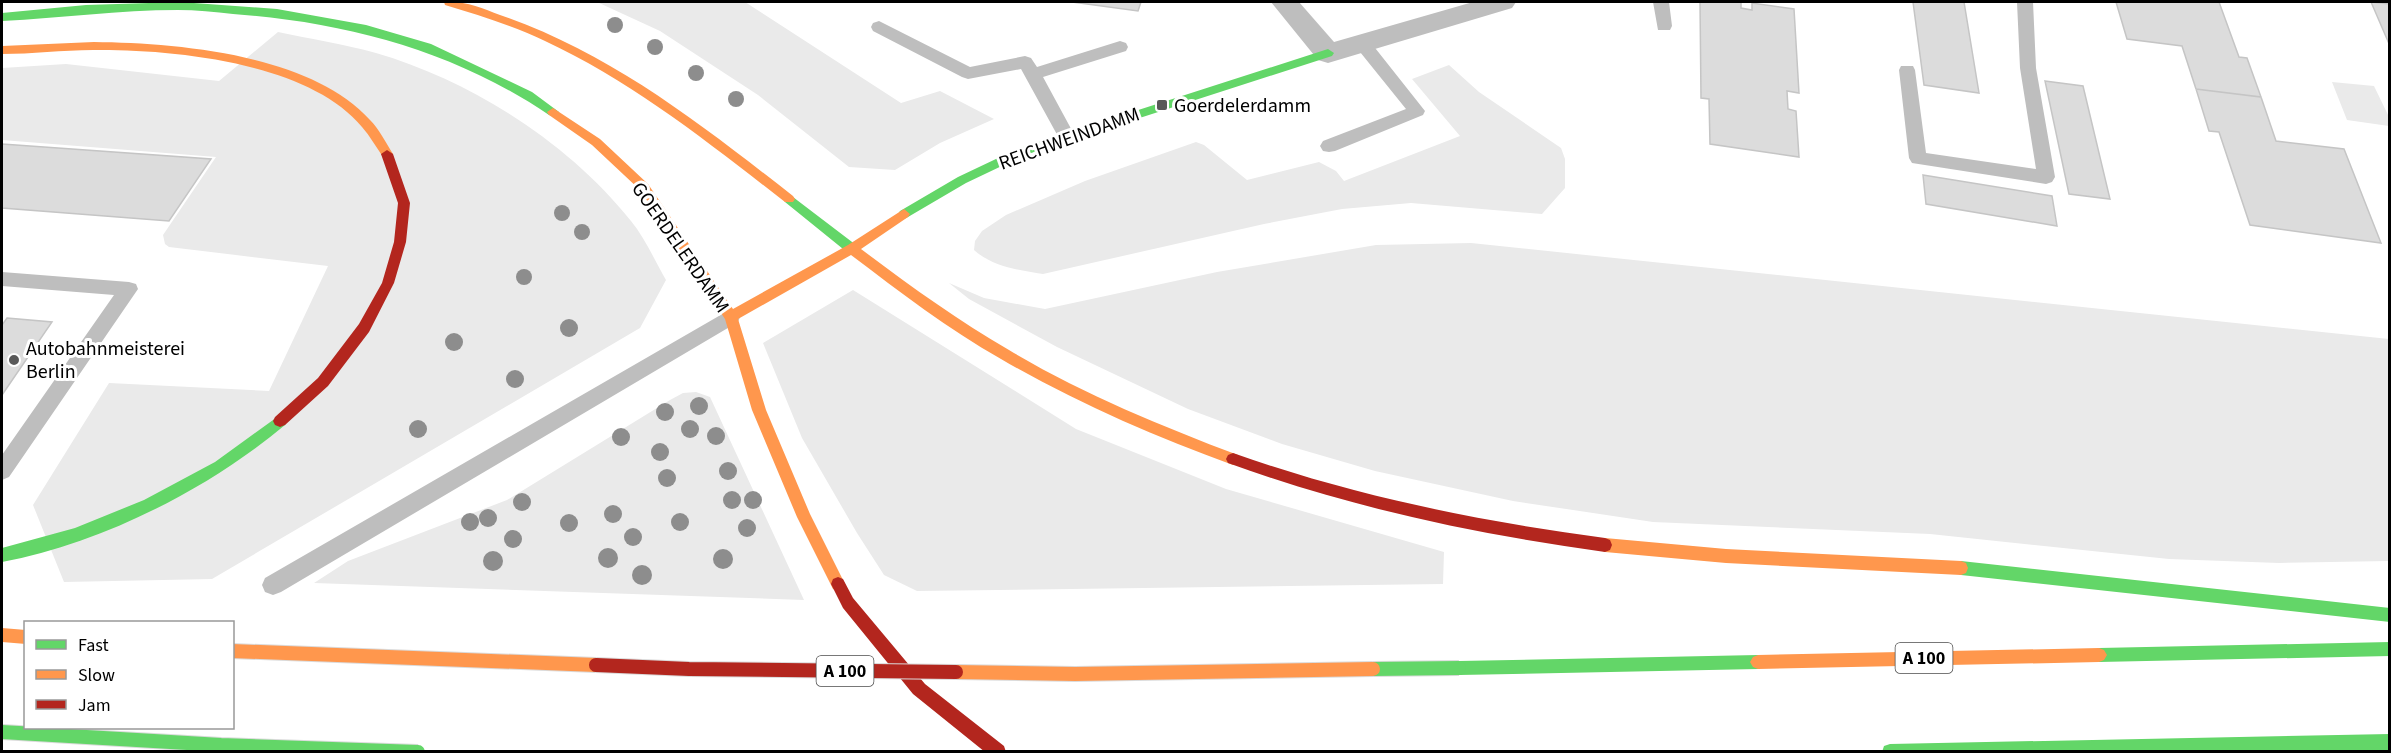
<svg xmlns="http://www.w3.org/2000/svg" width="2391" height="753" font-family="'Source Sans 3',sans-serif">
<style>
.green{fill:#eaeaea}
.building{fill:#dcdcdc;stroke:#c5c5c5;stroke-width:1.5}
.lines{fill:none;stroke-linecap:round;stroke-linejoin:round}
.lane{fill:#bebebe;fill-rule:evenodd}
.street{fill:#bebebe;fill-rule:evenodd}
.fast{fill:#63d668;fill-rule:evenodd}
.slow{fill:#ff974d;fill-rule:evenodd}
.jam{fill:#b3261e;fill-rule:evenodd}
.fast-bridge-casing{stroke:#dbdbdb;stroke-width:16;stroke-linecap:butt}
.slow-bridge-casing{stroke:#dbdbdb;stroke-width:16;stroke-linecap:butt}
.jam-bridge-casing{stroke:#dbdbdb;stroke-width:16;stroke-linecap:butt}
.fast-bridge{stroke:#63d668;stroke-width:14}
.slow-bridge{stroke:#ff974d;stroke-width:14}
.jam-bridge{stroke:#b3261e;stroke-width:14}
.tree{fill:#8d8d8d}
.poi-dot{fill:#595959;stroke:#fff;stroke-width:2}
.labels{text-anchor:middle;stroke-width:6;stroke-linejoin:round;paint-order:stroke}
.shield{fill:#fff;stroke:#4c4c4c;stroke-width:1.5}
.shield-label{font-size:18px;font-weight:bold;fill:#000}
.poi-label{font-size:20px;fill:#000;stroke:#fff;text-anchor:start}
.street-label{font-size:20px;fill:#000;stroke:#fff}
</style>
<rect width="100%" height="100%" fill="#fff"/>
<path class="green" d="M597 2H745L901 103 940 91 994 119 940 143 895 170 849 167 758 95 660 31Z
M278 32C310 39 344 44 376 53 472 81 569 143 631 221 645 238 655 261 666 280L640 328 212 579 64 582 33 505 109 383 269 391 328 266 169 247 165 244 163 235 216 157 2 140V68L66 64 219 81Z
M1449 65 1479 92 1561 148 1565 159V188L1542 214 1411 203 1342 209 1264 224 1043 274C1019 270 993 267 974 250L975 241 982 231 1006 215 1085 181 1196 142 1204 145 1247 180 1319 162 1336 171 1344 181 1460 136 1412 79Z
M2332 82 2374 86 2389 117V126L2347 120Z
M1471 243 2389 339V561L2279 563 2169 559 1930 534 1653 522 1513 501 1375 471 1282 444 1188 409 1057 347 969 299 949 283 984 298 1045 309 1217 272 1376 245Z
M853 290 1076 429 1226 489 1444 552 1443 584 917 591 884 575 857 533 802 438 763 343Z
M696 392 710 397 804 600 314 583 348 561 507 500 670 400 683 393Z"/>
<path class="building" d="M1072 2H1141L1138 11Z
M1700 2H1741V8L1752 10V3L1794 9 1799 93 1787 91 1788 109 1796 111 1799 157 1710 144 1709 99 1701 98Z
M1913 2H1964L1979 93 1924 85Z
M2116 2H2219L2239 57 2247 58 2261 97 2196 89 2182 46 2127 39Z
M2371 2 2390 4V46Z
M2045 81 2083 86 2110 199 2069 194Z
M2196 89 2261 97 2276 141 2344 149 2381 243 2250 225 2219 132 2209 131Z
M2 144 211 159 169 221 2 208Z
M1923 175 2052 196 2057 226 1926 204Z
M7 318 52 322 2 395V325Z"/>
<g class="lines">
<path class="lane" d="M1653 2H1669L1672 26 1670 30H1658Z
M2017 2H2033L2036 68 2055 177 2052 182 2046 184 1912 163 1909 158 1899 70 1901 66H1913L1915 70 1926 153 2036 169 2020 68Z
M879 21 970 67 1025 56 1031 58 1037 67 1120 41 1126 43 1128 47 1126 51 1043 77 1075 136 1072 140 1066 142 1060 140 1021 69 968 79 962 77 873 31 871 27 873 23Z
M1362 37 1368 39 1425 111 1423 115 1335 151 1329 152 1323 151 1320 146 1323 141 1406 109 1356 47 1354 43 1356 39Z
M2 272 129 282 136 284 138 289 9 477 2 480V455L114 295 2 286Z
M731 309 738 312 740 317 738 322 281 592 273 595 265 592 262 585 265 578Z"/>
<path class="street" d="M1271 2H1299L1334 42 1473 2H1516L1512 8 1328 63 1318 60Z"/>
<path class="fast" d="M180 2 277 9 366 25 431 44 532 92 559 112 553 116 549 115C455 51 345 22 233 14 215 12 196 10 178 10 119 10 61 18 2 21V13L86 5Z
M1328 49 1334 53 1332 56 1025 155 966 183 908 217 904 219 898 214 900 211 958 177 1017 149Z
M789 194 856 245 858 249 856 253H848L785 202 783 199 785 196Z
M280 415 285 417 287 421 285 425C207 490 102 543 2 562V548L75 528 144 500 215 462Z
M1961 561 2390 608V622L1961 575 1956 573 1954 568 1956 563Z
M2390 642V656L2099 662 2094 660 2091 655 2094 650 2099 648Z
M1758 655 1763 657 1766 662 1763 667 1758 669 1459 675 1454 673 1451 668 1454 663 1459 661Z
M2390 734V750L1882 752 1884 746 1890 744Z"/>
<path class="slow" d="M444 2C463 0 482 8 500 15 611 53 702 125 793 196L795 199 793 202H785C709 143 633 82 545 41 513 26 479 15 445 5Z
M94 42C177 43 311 54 370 120 379 129 386 143 393 154L387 158 383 157C376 147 370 136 362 127 309 62 171 49 93 50 62 50 32 54 2 54V46Z
M553 108 600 139 648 184 733 309 848 245 904 209 910 214 908 217 861 249C909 285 957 320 1009 350 1081 393 1159 425 1238 455L1240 459 1238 463 1233 465C1153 436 1075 402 1001 359 948 329 900 292 851 255L738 319 766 410 810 514 845 584 843 589 838 591 833 589 797 517 752 410 725 319 640 190 592 145 549 115 547 112Z
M1605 538 1726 549 1961 561 1966 563 1968 568 1966 573 1961 575 1726 563 1605 552 1600 550 1598 545 1600 540Z
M2 628 26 630V644L2 642Z
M2099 648 2104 650 2107 655 2104 660 2099 662 1758 669 1753 667 1750 662 1753 657 1758 655Z"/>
<path class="jam" d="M387 150 393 154 410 203 406 242 394 283 369 332 328 386 285 425 280 427 275 425 273 421 275 417 318 378 359 324 382 283 394 242 398 203 381 154Z
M1233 453C1354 496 1478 521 1605 538L1610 540 1612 545 1610 550 1605 552C1476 534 1351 508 1228 463L1226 459 1228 455Z
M838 577 843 579 853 598 925 684 1004 746 1006 752H985L913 694 843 608 831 584 833 579Z"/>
<defs>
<path id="fast-bridge" d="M1373 669 1459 668
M2 732 221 745 418 752"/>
<path id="slow-bridge" d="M232 651 596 665
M956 672 1075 674 1373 669"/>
<path id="jam-bridge" d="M596 665 689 669 956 672"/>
</defs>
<use href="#fast-bridge" class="fast-bridge-casing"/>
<use href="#slow-bridge" class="slow-bridge-casing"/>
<use href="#jam-bridge" class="jam-bridge-casing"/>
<use href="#fast-bridge" class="fast-bridge"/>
<use href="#slow-bridge" class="slow-bridge"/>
<use href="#jam-bridge" class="jam-bridge"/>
</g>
<g class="tree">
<circle cx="615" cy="25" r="8"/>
<circle cx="655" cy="47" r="8"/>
<circle cx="696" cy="73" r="8"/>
<circle cx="736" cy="99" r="8"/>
<circle cx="562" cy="213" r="8"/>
<circle cx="582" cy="232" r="8"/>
<circle cx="524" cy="277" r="8"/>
<circle cx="569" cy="328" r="9"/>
<circle cx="454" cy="342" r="9"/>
<circle cx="515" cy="379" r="9"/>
<circle cx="699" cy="406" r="9"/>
<circle cx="665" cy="412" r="9"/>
<circle cx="418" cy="429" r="9"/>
<circle cx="690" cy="429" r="9"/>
<circle cx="716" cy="436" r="9"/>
<circle cx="621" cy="437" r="9"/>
<circle cx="660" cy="452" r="9"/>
<circle cx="728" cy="471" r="9"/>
<circle cx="667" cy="478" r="9"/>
<circle cx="732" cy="500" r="9"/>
<circle cx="753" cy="500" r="9"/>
<circle cx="522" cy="502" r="9"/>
<circle cx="613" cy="514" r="9"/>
<circle cx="488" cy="518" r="9"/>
<circle cx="470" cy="522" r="9"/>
<circle cx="680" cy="522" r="9"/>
<circle cx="569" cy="523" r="9"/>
<circle cx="747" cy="528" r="9"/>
<circle cx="633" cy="537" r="9"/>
<circle cx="513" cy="539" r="9"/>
<circle cx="608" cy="558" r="10"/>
<circle cx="723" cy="559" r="10"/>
<circle cx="493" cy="561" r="10"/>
<circle cx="642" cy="575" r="10"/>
</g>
<g class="poi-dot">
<rect x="1156" y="99" width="12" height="12" rx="3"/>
<circle cx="14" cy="360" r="6"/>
</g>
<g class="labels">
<g class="shield">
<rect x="1895.5" y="643" width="57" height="30" rx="4.5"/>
<rect x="816.5" y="656" width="57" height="30" rx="4.5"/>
</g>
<g class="shield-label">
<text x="1924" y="664">A 100</text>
<text x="845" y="677">A 100</text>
</g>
<g class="poi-label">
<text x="1174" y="112">Goerdelerdamm</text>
<text x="26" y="355">Autobahnmeisterei<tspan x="26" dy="23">Berlin</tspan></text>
</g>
<g class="street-label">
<text transform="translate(1069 138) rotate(-20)" y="7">REICHWEINDAMM</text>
<text transform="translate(681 247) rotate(55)" y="7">GOERDELERDAMM</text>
</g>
</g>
<rect width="2391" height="753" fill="none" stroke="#000000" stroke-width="6"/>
<rect x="24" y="621" width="210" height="108" fill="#ffffff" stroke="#999999" stroke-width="1.5"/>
<rect x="36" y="640" width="30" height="9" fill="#63d668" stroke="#999999" stroke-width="1.5"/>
<text x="78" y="651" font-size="18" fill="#000000">Fast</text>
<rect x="36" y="670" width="30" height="9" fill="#ff974d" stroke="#999999" stroke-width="1.5"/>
<text x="78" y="681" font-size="18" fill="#000000">Slow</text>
<rect x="36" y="700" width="30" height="9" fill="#b3261e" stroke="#999999" stroke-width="1.5"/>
<text x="78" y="711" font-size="18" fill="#000000">Jam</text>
</svg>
